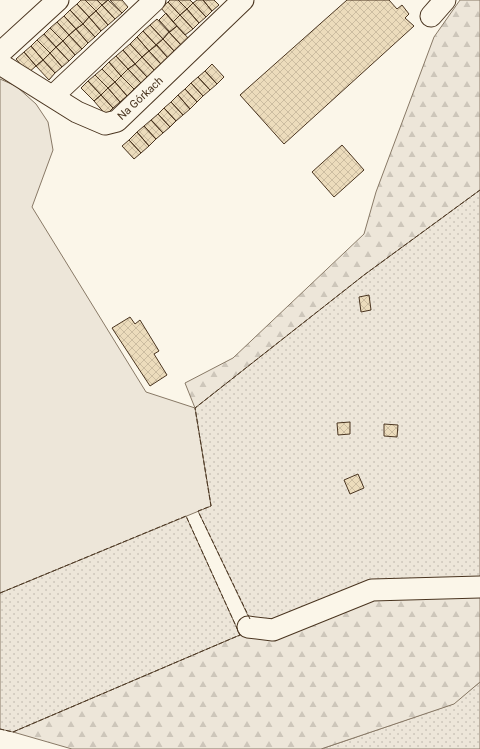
<svg xmlns="http://www.w3.org/2000/svg" width="480" height="749" font-family="Roboto,sans-serif">
<style>
.grass{fill:url(#grass-dots);stroke:#887966}
.forest{fill:url(#forest-firs);stroke:#887966}
.park{fill:#ede6d9;stroke:#887966}
.building{fill:url(#building-cross-hatch);stroke:#4a3520}
.lines{fill:none;stroke-linecap:round;stroke-linejoin:round}
.minor-casing{stroke:#4a3520;stroke-width:23}
.minor{stroke:#fbf6e9;stroke-width:21}
.fence{stroke:#4a3520;stroke-width:1;stroke-dasharray:5 2;stroke-linecap:butt}
.labels{text-anchor:middle;stroke-width:3;stroke-linejoin:round;paint-order:stroke}
.street-label{font-size:11px;fill:#4a3520;stroke:#fbf6e9}
</style>
<defs>
<pattern id="grass-dots" width="8" height="8" patternUnits="userSpaceOnUse"><rect width="8" height="8" fill="#ede6d9"/><path d="M2 2h.1M6 6h.1" fill="none" stroke="#cdc6ba" stroke-width="1.8" stroke-linecap="round"/></pattern>
<pattern id="forest-firs" width="22" height="20" patternUnits="userSpaceOnUse"><rect width="22" height="20" fill="#ede6d9"/><path d="M5 1l3.5 6h-7zM16 11l3.5 6h-7z" fill="#cdc6ba"/></pattern>
<pattern id="building-cross-hatch" width="8" height="8" patternUnits="userSpaceOnUse"><rect width="8" height="8" fill="#ecdcbc"/><path d="M0 0l8 8M0 8l8-8" fill="none" stroke="#ccbda1"/></pattern>
</defs>
<rect width="100%" height="100%" fill="#fbf6e9"/>
<path class="grass" d="M480 190V582L268 625 250 620 198 511 211 506 195 408 364 275Z
M186 516 240 635 13 732 0 729V593Z
M480 682V749H321L453 704Z"/>
<path class="forest" d="M460 0H480V190L364 275 195 408 185 383 233 358 364 234 376 192 434 37Z
M480 582V682L454 704 321 749H72L13 732 240 635 371 585Z"/>
<path class="park" d="M0 79 16 86 36 104 48 122 53 150 32 207 146 392 195 408 211 506 0 593Z"/>
<path class="building" d="M81 0H85L96 11 89 17 77 4Z
M85 0H97L102 5 96 11Z
M97 0H108L102 5Z
M108 0 122 13 115 19 102 5Z
M110 0H122L128 7 122 13Z
M170 0H178L187 9 180 15 168 2Z
M178 0H190L193 3 187 9Z
M197 0H203L212 11 206 17 193 3Z
M203 0H214L219 5 212 11Z
M347 0H389L397 9 402 5 409 14 405 18 414 26 284 144 240 95Z
M168 2 180 15 173 22 161 8Z
M193 3 206 17 199 23 187 9Z
M77 4 89 17 83 24 70 10Z
M102 5 115 19 108 25 96 11Z
M187 9 199 23 193 29 180 15Z
M70 10 83 24 76 29 64 16Z
M96 11 108 25 101 31 89 17Z
M166 13 177 26 170 32 159 20Z
M180 15 193 29 185 35 173 22Z
M64 16 76 29 69 35 57 22Z
M89 17 101 31 95 37 83 24Z
M157 19 169 32 163 39 150 25Z
M57 22 69 35 63 41 50 28Z
M83 24 95 37 88 43 76 29Z
M150 25 163 39 156 45 143 31Z
M177 26 189 39 182 46 169 32Z
M50 28 63 41 56 47 44 34Z
M76 29 88 43 82 49 69 35Z
M143 31 156 45 149 51 137 37Z
M169 32 182 46 175 52 163 39Z
M44 34 56 47 50 53 37 40Z
M69 35 82 49 75 55 63 41Z
M137 37 149 51 142 57 130 44Z
M163 39 175 52 168 58 156 45Z
M37 40 50 53 43 60 31 46Z
M63 41 75 55 69 61 56 47Z
M130 44 142 57 135 64 123 50Z
M157 45 168 58 161 64 149 51Z
M31 46 43 60 36 66 24 52Z
M56 47 69 61 62 67 50 53Z
M123 50 135 64 128 69 116 56Z
M149 51 161 64 155 71 142 57Z
M24 52 36 66 28 73 16 59Z
M50 53 62 67 55 73 43 60Z
M116 56 128 69 121 76 109 62Z
M142 57 155 71 147 77 135 64Z
M43 60 55 73 49 80 36 66Z
M109 62 121 76 115 82 102 69Z
M135 64 147 77 141 83 128 69Z
M212 64 224 77 217 84 205 71Z
M102 69 115 82 108 88 95 75Z
M128 69 141 83 134 89 121 76Z
M205 71 217 84 210 90 198 77Z
M95 75 108 88 101 95 88 81Z
M121 76 134 89 127 96 115 82Z
M198 77 210 90 203 96 191 83Z
M88 81 101 95 94 101 81 88Z
M115 82 127 96 120 102 108 88Z
M191 83 203 96 197 102 185 89Z
M108 88 120 102 113 108 101 95Z
M185 89 197 102 190 109 178 95Z
M101 95 113 108 106 115 94 101Z
M178 95 190 109 183 115 171 102Z
M171 102 183 115 176 121 164 108Z
M164 108 176 121 170 127 158 114Z
M158 114 170 127 163 133 151 120Z
M151 120 163 133 156 139 144 126Z
M144 126 156 139 149 146 137 132Z
M137 132 149 146 141 153 129 140Z
M129 140 141 153 134 159 122 146Z
M342 145 364 170 334 197 312 172Z
M369 295 371 310 361 312 359 297Z
M130 317 135 324 140 320 159 351 154 354 167 375 150 386 112 328Z
M350 422V434L338 435 337 423Z
M384 424 398 425 397 437 384 436Z
M358 474 364 488 350 494 344 480Z"/>
<g class="lines">
<defs>
<path id="minor" d="M431 16 445 0
M0 53 58 0
M0 64 77 112 105 124 117 121 243 0
M53 96 155 0
M248 627 273 630 372 590 480 587"/>
</defs>
<use href="#minor" class="minor-casing"/>
<use href="#minor" class="minor"/>
<path class="fence" d="M0 593 186 516 240 635 13 732 0 729
M250 619 198 511 211 506 195 408 364 275 480 190"/>
</g>
<g class="labels">
<g class="street-label">
<text transform="translate(140 98) rotate(-43)" y="4">Na Górkach</text>
</g>
</g>
</svg>
